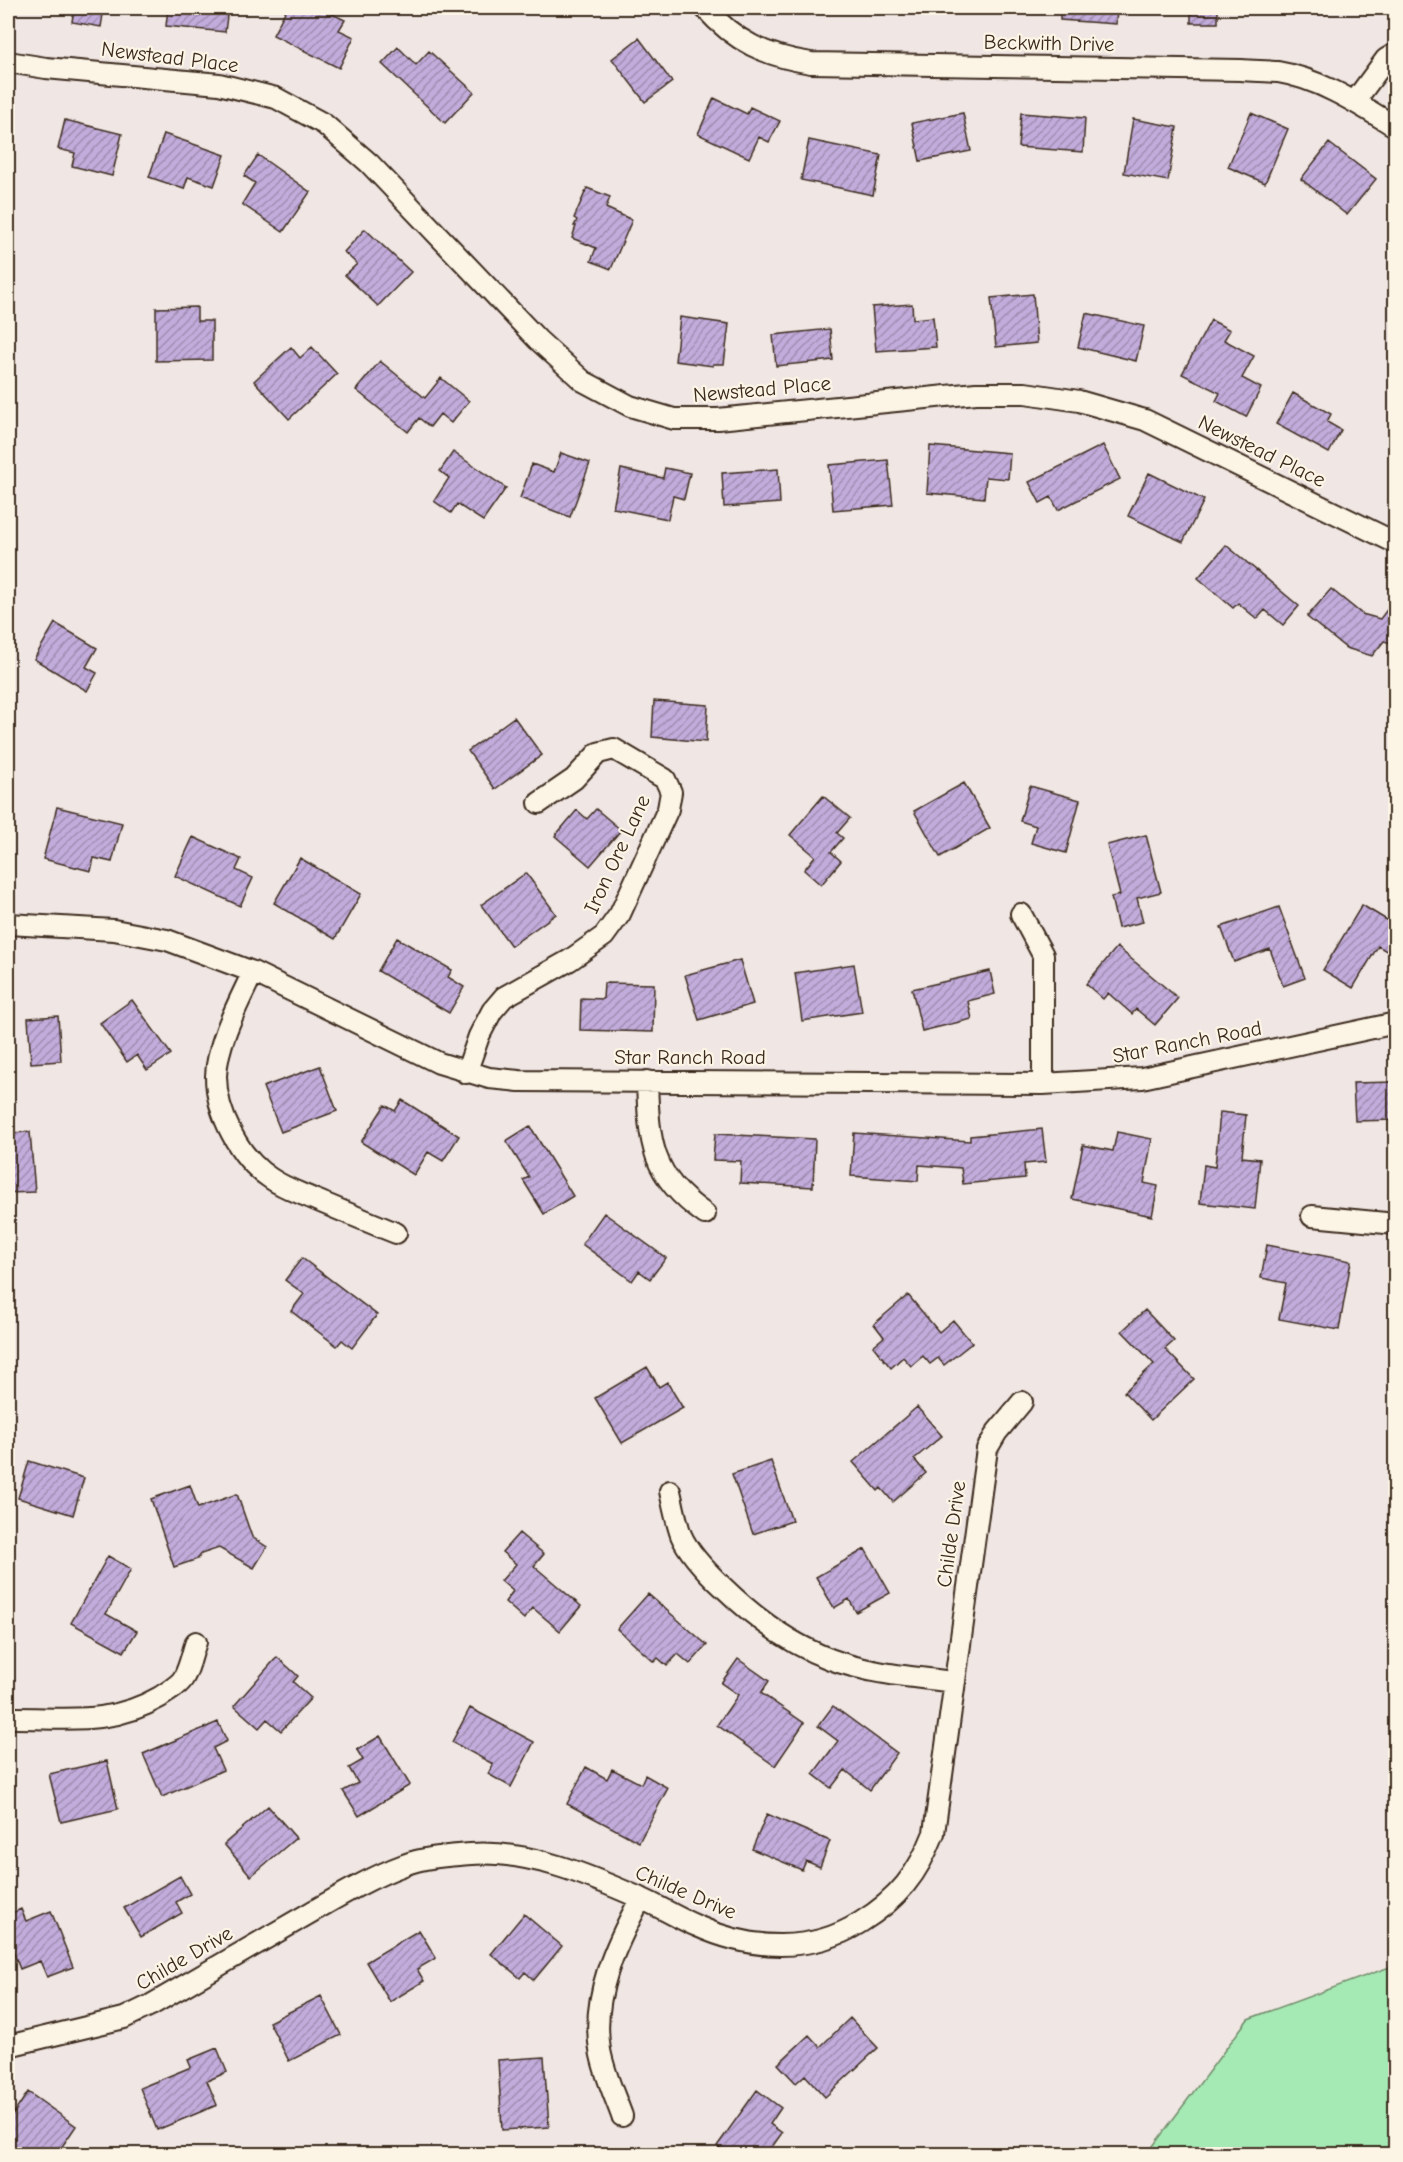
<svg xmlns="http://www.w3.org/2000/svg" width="1403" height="2162" font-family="'Comic Neue',sans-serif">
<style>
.green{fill:#a5e9b4;stroke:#708a69;stroke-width:1.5}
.building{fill:url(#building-hatch);stroke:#3b2a1e;stroke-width:1.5}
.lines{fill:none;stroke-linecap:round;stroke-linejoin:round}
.minor-casing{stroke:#3b2a1e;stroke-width:24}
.minor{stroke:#fcf5e5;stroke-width:20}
.labels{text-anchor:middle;stroke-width:4.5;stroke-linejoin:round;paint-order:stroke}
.street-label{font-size:21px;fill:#3b2a1e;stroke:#fcf5e5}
</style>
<defs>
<pattern id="building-hatch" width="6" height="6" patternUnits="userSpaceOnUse" patternTransform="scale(1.5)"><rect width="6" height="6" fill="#c2acdb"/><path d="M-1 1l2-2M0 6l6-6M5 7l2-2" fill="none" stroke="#9f8cb1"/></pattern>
</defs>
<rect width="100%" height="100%" fill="#f0e6e3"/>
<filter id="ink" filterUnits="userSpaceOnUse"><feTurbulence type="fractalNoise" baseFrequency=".0167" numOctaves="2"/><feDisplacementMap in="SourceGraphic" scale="12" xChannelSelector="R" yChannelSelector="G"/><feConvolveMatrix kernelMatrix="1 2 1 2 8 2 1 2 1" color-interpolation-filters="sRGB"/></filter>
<g filter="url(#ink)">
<path class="green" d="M1395 1965V2154H1147L1248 2019Z"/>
<path class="building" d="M74 8H104L101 27 72 22Z
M168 8H228L225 32 166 26Z
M287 8H320L345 20 339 30 354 37 339 68 273 35Z
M1060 8H1117L1116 24 1060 20Z
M1191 8H1218V23H1191Z
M639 38 672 82 645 102 612 59Z
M398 47 416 65 429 51 474 92 445 123 382 64Z
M714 98 747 114 750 107 780 121 769 142 759 137 749 158 698 134Z
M963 113 971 151 920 161 912 123Z
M1021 113 1085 118 1083 152 1018 147Z
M1251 113 1288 129 1265 183 1228 167Z
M1133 119 1177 127 1168 181 1124 173Z
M65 120 122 134 112 176 72 166 75 153 58 149Z
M164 134 225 155 214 186 188 177 184 189 149 177Z
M809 140 881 155 873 195 801 180Z
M1329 143 1376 179 1347 215 1301 179Z
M258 155 310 192 283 232 242 204 255 183 244 176Z
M587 188 610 197 606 208 632 220 611 269 591 261 596 248 572 238 576 226H574L577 220 574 218Z
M365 229 411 272 378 306 345 275 357 264 344 252Z
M1033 294 1037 343 996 347 991 298Z
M912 304 913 319 933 317 936 347 876 351 872 307Z
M197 307V321H212V360L156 361V308Z
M1086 313 1144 326 1136 361 1078 347Z
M680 317 729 324 724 364H713V366L675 361Z
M1211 320 1230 330 1224 340 1254 356 1242 378 1261 388 1246 417 1216 401 1220 393 1182 374Z
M830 329 833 360 776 366 773 335Z
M291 347 300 358 312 347 337 374 289 419 254 381Z
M380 361 425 398 441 378 469 401 451 423 440 414 430 427 419 418 408 432 356 390Z
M1293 393 1331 414 1327 422 1341 430 1329 453 1276 424Z
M1103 445 1120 479 1058 510 1051 497 1040 503 1029 482Z
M930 446 1010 453 1008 479 986 477 984 498 927 493Z
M453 452 506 488 483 521 457 504 451 513 434 501 449 478 440 471Z
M561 453 590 463 570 517 520 498 532 464 554 472Z
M888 460 893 505 833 510 829 465Z
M665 468 690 473 684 499 673 496 668 519 613 508 621 469 663 478Z
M778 469 780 503 724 507 722 473Z
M1149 473 1204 500 1183 542 1128 516Z
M1226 545 1299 606 1283 625 1265 610 1257 619 1238 603 1233 608 1198 578Z
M1331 589 1362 614 1380 619 1395 599V644L1384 641 1372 656 1346 648 1307 617Z
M55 623 97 648 86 667 97 673 87 691 34 659Z
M654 701 708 705 706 742 652 737Z
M514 717 542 755 495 789 468 751Z
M964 783 990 828 940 857 914 811Z
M1030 786 1080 800 1066 853 1031 843 1036 826 1020 821Z
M823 796 850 818 837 833 843 838 831 852 841 861 821 885 804 870 815 856 790 835Z
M57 807 122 823 112 862 94 858 91 871 43 859Z
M596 809 621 830 590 866 555 836 577 810 587 819Z
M1146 835 1161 892 1137 898 1143 922 1118 928 1111 897 1120 895 1107 845Z
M193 837 241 859 236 870 253 878 240 906 175 876Z
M300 858 361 894 335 939 274 903Z
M526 873 556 914 511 946 481 905Z
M1362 905 1395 925V945L1390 953 1378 946 1353 988 1323 970Z
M1279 907 1305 978 1283 986 1270 949 1234 962 1221 927Z
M397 938 452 970 448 977 464 987 449 1013 378 971Z
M1117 947 1178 998 1155 1025 1136 1009 1132 1014 1108 993 1103 999 1086 984Z
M740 960 753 1004 699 1020 685 975Z
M854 964 862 1012 802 1021 795 973Z
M990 971 995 994 968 1001 972 1019 922 1031 912 989Z
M604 983 654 984 653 1032 580 1030 581 998 603 999Z
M132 1000 171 1054 147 1070 137 1055 127 1062 100 1023Z
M58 1016 61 1061 31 1063 28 1018Z
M320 1066 337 1111 281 1132 263 1087Z
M1395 1082V1120L1355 1121 1353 1083Z
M402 1100 459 1136 443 1161 428 1152 414 1175 361 1142 385 1105 395 1111Z
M1220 1112 1246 1115 1242 1157 1260 1159 1255 1209 1200 1203 1204 1165 1215 1167Z
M530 1126 573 1196 544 1214 523 1180 529 1177 506 1141Z
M1042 1129 1046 1162 1024 1164 1025 1178 963 1184 961 1168 919 1165 918 1181 851 1176 854 1133 970 1141V1136Z
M30 1132 35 1192 8 1193V1133Z
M1117 1132 1152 1139 1144 1183 1158 1186 1152 1216 1072 1199 1083 1145 1113 1151Z
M715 1134 815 1139 813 1187 740 1183 741 1161 713 1160Z
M604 1213 666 1258 650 1279 639 1271 632 1281 582 1244Z
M1267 1245 1351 1261 1339 1330 1279 1319 1286 1283 1261 1278Z
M302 1258 377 1315 352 1348 342 1340 337 1346 291 1311 304 1294 285 1280Z
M908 1295 939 1332 953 1320 972 1343 944 1365 938 1358 930 1364 923 1356 911 1366 903 1357 891 1368 873 1346 884 1337 874 1324Z
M1145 1310 1174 1341 1165 1349 1194 1379 1151 1420 1124 1392 1154 1364 1122 1331Z
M647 1367 659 1387 667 1382 683 1408 622 1443 595 1398Z
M917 1407 942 1436 914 1459 926 1473 893 1502 881 1488 878 1491 853 1462Z
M29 1461 84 1478 73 1515 18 1498Z
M771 1461 792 1521 753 1534 732 1474Z
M190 1485 198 1508 237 1494 252 1537 267 1547 254 1568 219 1548 201 1554 198 1559 174 1567 151 1499Z
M519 1533 544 1554 534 1566 581 1606 560 1631 533 1608 524 1619 505 1602 513 1591 501 1581 516 1564 502 1552Z
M865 1549 890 1593 856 1612 849 1599 834 1608 816 1577Z
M108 1556 131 1569 106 1614 137 1631 124 1652 71 1623Z
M648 1594 707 1645 690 1664 678 1654 667 1666 658 1658 654 1662 617 1629Z
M277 1657 298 1676 293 1682 311 1698 281 1731 267 1719 259 1728 234 1706Z
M738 1659 769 1681 761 1693 804 1723 775 1766 717 1725 738 1695 721 1683Z
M833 1706 897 1753 870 1790 845 1770 831 1788 813 1774 838 1741 818 1726Z
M470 1708 534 1742 511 1787 488 1774 493 1764 452 1742Z
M218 1722 227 1741 213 1748 223 1770 162 1797 143 1754Z
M380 1736 410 1785 359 1816 343 1791 358 1783 349 1768 363 1760 357 1750Z
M107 1761 118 1809 61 1822 49 1774Z
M586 1767 607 1779 612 1769 641 1784 645 1775 668 1788 639 1842 567 1804Z
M268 1806 296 1838 251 1876 224 1844Z
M767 1814 830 1841 820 1867 806 1861 802 1870 752 1849Z
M180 1876 190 1894 176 1902 182 1913 141 1937 124 1908Z
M21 1909 26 1921 51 1911 73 1967 47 1977 40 1961 20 1969 8 1938V1915Z
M524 1914 562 1946 534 1980 525 1972 520 1978 491 1954Z
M419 1930 436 1958 417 1969 424 1981 390 2002 366 1962Z
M321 1996 341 2035 289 2061 269 2022Z
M850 2018 878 2048 825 2097 805 2075 796 2083 778 2064 809 2035 820 2047Z
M217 2048 227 2072 207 2081 217 2105 157 2130 140 2088 191 2067 188 2060Z
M544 2057 549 2127 502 2130 498 2060Z
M757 2090 781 2108 770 2124 782 2133 767 2154H729L717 2146Z
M28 2092 76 2126 57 2154H8V2122Z"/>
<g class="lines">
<defs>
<path id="minor" d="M705 8C735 42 766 56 811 63L1241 70C1253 71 1266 71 1278 72 1321 79 1360 105 1396 127
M8 62 46 68 219 84 276 98 324 124 369 163 538 340 583 381 630 406 674 419H718L976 393H1025L1079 401 1145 420 1396 543
M1355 101 1386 59 1396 53
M1021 914 1043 955V1084
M8 924 114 930 167 940 253 972 439 1063 489 1078 519 1081 1043 1084 1142 1078 1396 1023
M253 972C239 1002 217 1042 216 1076 216 1112 239 1158 270 1178 284 1188 300 1193 316 1200 342 1211 369 1222 396 1233
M466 1073 479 1036 492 1011 504 997 570 960 604 936 620 914 668 809 671 792 665 779 614 749 598 753 574 779 539 803
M647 1081C649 1143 651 1176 705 1214
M1312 1216 1396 1224
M670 1491C673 1505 676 1521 681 1535 689 1554 709 1574 724 1588 754 1617 790 1644 830 1659 870 1674 913 1677 955 1682
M8 1718C64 1717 108 1727 160 1697 167 1692 180 1685 184 1677 190 1666 192 1653 196 1642
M8 2046 124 2018 151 2005C199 1977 247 1949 296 1921 331 1901 366 1879 404 1865 424 1857 449 1856 471 1854 529 1850 588 1875 640 1898 659 1906 677 1918 697 1926 750 1950 811 1954 861 1922 898 1899 918 1874 934 1833L987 1449 997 1432 1022 1402
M622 2116C614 2094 604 2073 600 2050 591 1996 616 1944 641 1898"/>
</defs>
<use href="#minor" class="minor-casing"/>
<use href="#minor" class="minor"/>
</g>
</g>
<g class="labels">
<g class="street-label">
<text transform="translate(1049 43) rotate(1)" y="7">Beckwith Drive</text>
<text transform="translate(170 57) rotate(7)" y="7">Newstead Place</text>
<text transform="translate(762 389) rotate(-5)" y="7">Newstead Place</text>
<text transform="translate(1262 451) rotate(26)" y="7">Newstead Place</text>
<text transform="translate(617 854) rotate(-65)" y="7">Iron Ore Lane</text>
<text transform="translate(1187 1042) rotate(-11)" y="7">Star Ranch Road</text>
<text x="690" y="1064">Star Ranch Road</text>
<text transform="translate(951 1534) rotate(-82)" y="7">Childe Drive</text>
<text transform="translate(686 1892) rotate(23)" y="7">Childe Drive</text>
<text transform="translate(184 1958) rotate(-30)" y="7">Childe Drive</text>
</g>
</g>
<rect width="1403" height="2162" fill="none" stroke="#fcf5e5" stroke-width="30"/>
<rect x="15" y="15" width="1373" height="2132" fill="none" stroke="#3b2a1e" stroke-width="2" filter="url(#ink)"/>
</svg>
